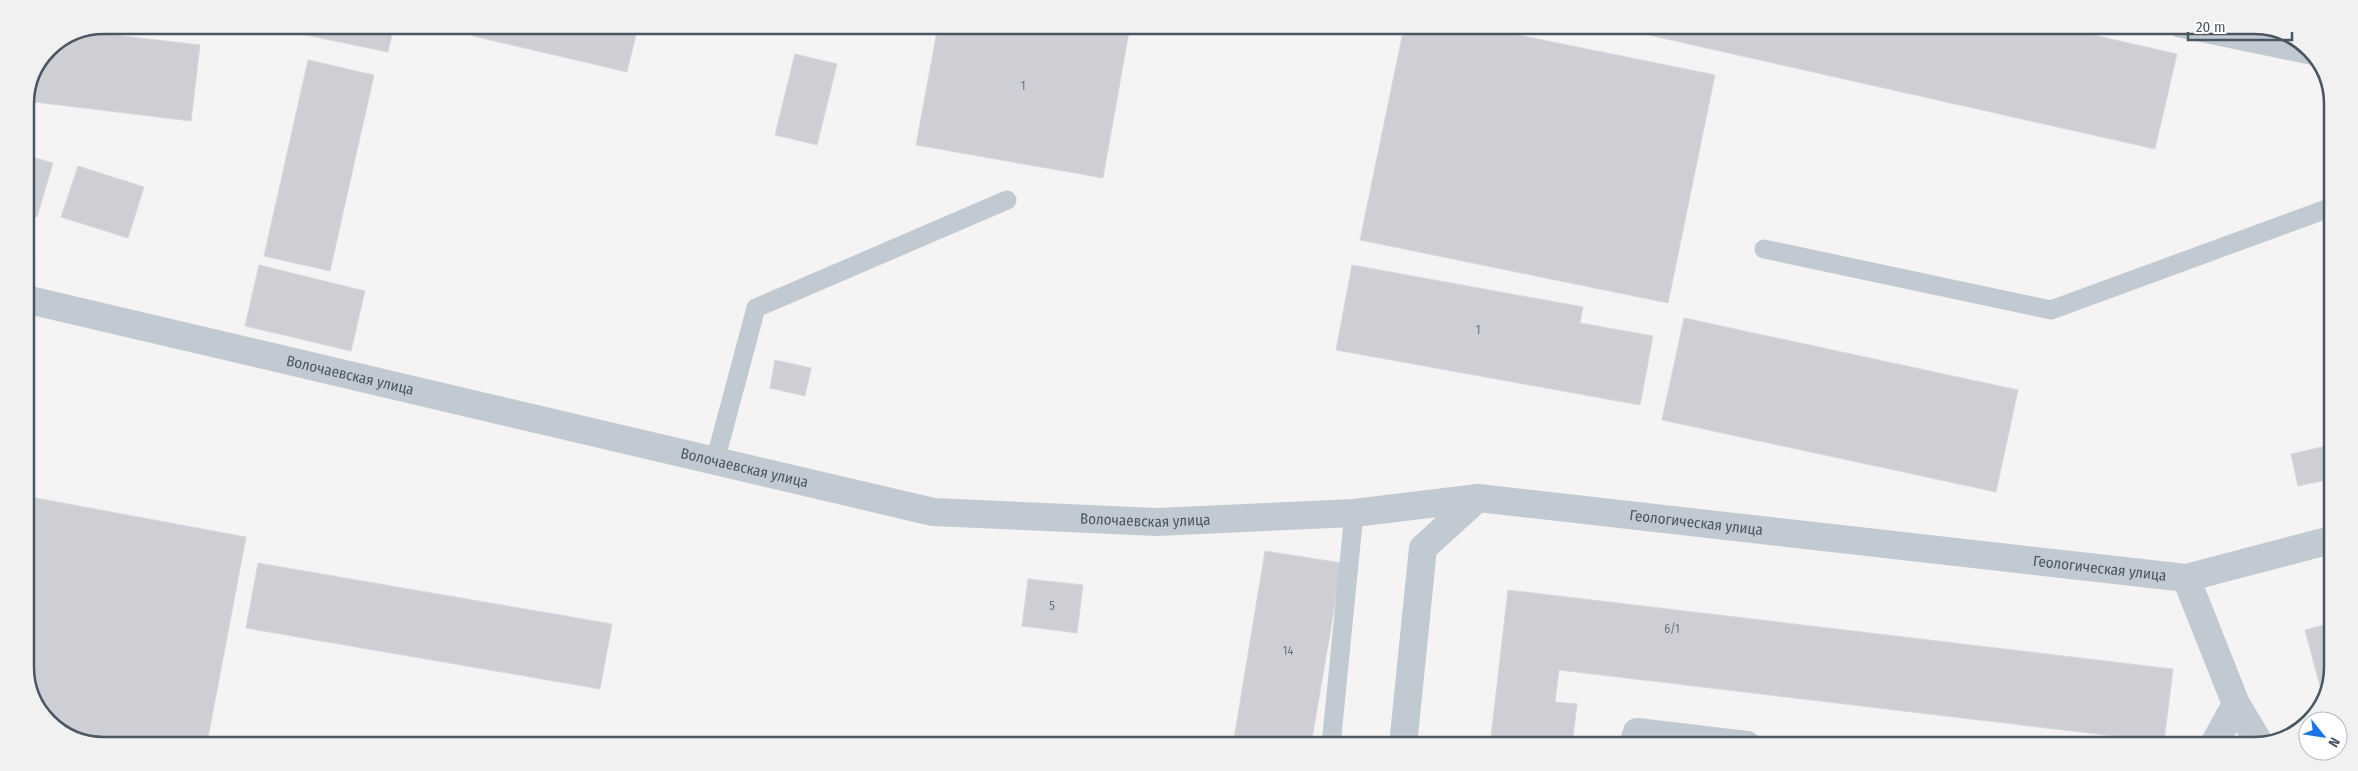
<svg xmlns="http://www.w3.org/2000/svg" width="2358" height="771" font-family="'Fira Sans Condensed',sans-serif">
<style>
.building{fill:#cdcfd5;stroke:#d7d9de}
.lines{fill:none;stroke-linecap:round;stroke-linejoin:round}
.lane{stroke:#c1cad2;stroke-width:19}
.street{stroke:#c1cad2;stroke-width:28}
.labels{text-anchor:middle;stroke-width:4.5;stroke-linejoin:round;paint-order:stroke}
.number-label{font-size:12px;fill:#6b747e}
.street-label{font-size:15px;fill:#4a5661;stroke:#fff}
.rim{fill:none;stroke:#4a5661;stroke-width:2.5}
</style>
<rect width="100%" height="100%" fill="#f5f3f3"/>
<path class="building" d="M302 25H394L388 52 301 34Z
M475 25 638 26 627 72 473 36Z
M938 26H1130L1103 178 916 145Z
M1404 27H1479L1715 75 1668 303 1360 240Z
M1613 27H2058L2177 54 2155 149Z
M88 32 200 45 191 121 26 101 48 48Z
M795 54 837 64 817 145 775 135Z
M308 60 374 75 330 271 264 256Z
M25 155 53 163 37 217 25 214Z
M78 166 144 187 128 238 61 217Z
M259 265 365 291 351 351 245 326Z
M1352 265 1583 307 1580 323 1653 336 1640 405 1336 350Z
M1684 318 2018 390 1996 492 1662 420Z
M775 360 811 368 805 396 770 388Z
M2331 445V479L2298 486 2291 454Z
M25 496 246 537 207 743H83L42 715 25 672Z
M1265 551 1342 563 1311 745H1270L1234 739Z
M258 563 612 624 600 689 246 628Z
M1028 579 1083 585 1077 633 1022 626Z
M1508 590 2173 669 2164 742 1559 670 1555 702 1577 704 1572 745H1490Z
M2331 623 2330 688 2323 698 2305 630Z"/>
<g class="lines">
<path class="lane" d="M2179 28 2315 56
M1764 249 2051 310 2332 207
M715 461 756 308 1007 200
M1331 745 1354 513"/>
<g class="street">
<path id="s1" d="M25 299 933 512 1157 522 1354 513 1478 498"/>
<path d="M2186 578 2236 704 2213 746"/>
<path d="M2236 704 2260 744"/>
<path id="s2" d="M1403 745 1423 548 1478 498 2186 578 2331 540"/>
<path d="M1633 745 1637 732 1747 745"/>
</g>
</g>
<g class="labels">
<g class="number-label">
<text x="1023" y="90">1</text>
<text x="1478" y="334">1</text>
<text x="1052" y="610">5</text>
<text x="1672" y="633">6/1</text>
<text x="1288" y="655">14</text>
</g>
<g class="street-label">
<text dy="5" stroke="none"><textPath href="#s1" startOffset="334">Волочаевская улица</textPath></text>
<text dy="5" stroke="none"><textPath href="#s1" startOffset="739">Волочаевская улица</textPath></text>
<text dy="5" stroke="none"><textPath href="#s1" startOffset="1145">Волочаевская улица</textPath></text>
<text dy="5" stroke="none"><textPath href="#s2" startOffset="492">Геологическая улица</textPath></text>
<text dy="5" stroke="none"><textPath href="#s2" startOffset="898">Геологическая улица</textPath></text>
</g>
</g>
<path d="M0 0H2358V771H0ZM104 34H2254A70 70 0 0 1 2324 104V667A70 70 0 0 1 2254 737H104A70 70 0 0 1 34 667V104A70 70 0 0 1 104 34Z" fill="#f1f1f2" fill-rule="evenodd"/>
<path class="rim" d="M104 34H2254A70 70 0 0 1 2324 104V667A70 70 0 0 1 2254 737H104A70 70 0 0 1 34 667V104A70 70 0 0 1 104 34Z"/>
<g transform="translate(2323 736) rotate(120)"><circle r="24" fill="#ffffff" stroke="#b7bbc0"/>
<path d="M0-4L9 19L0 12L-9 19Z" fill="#1a73e8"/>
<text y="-8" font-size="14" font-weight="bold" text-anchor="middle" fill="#4a5661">N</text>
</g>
<path d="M2188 32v8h104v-8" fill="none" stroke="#4a5661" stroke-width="2.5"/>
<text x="2196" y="32" font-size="15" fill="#4a5661" stroke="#ffffff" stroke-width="4" paint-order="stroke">20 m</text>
</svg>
